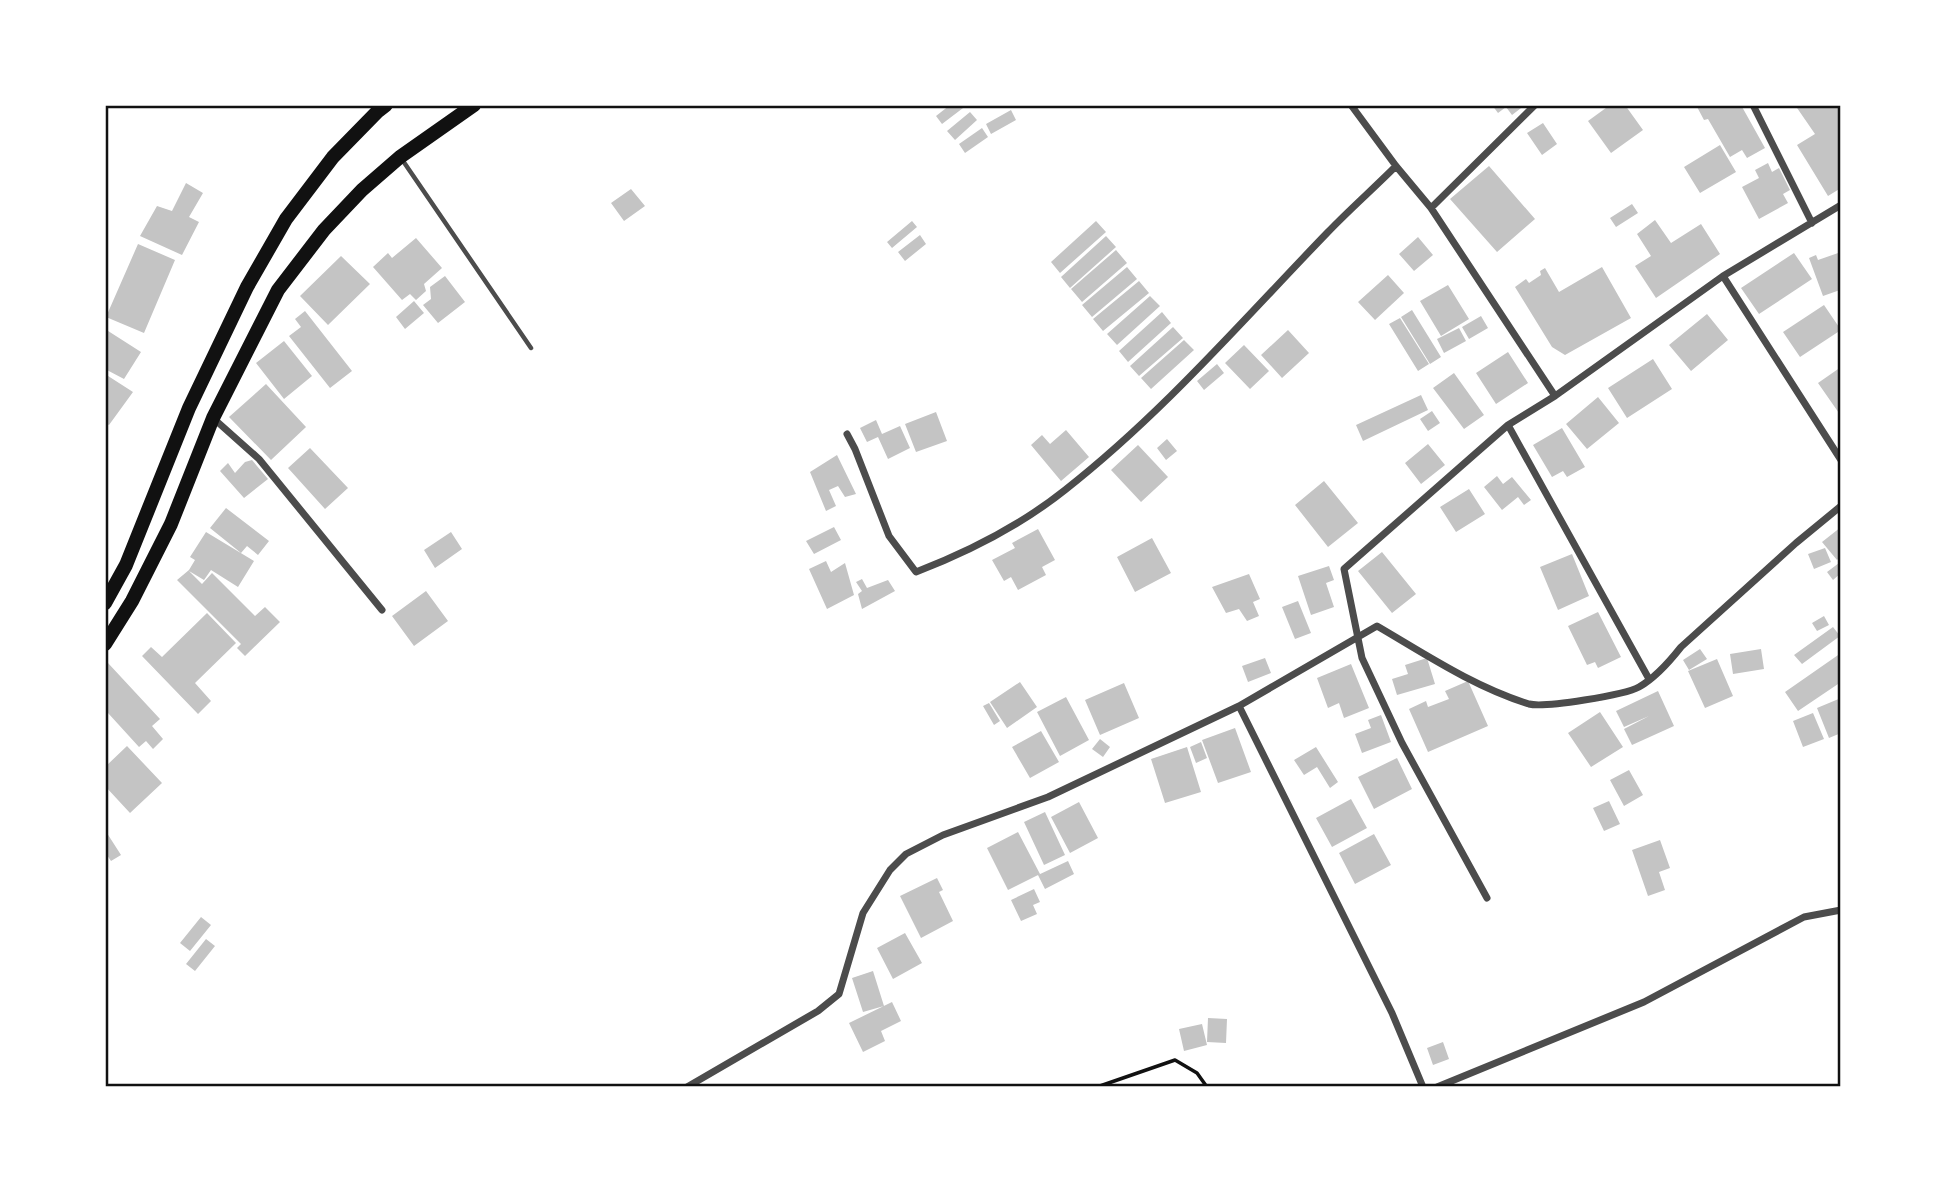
<svg xmlns="http://www.w3.org/2000/svg" width="1946" height="1192" font-family="'IBM Plex Serif',serif">
<style>
.building{fill:#c4c4c4}
.lines{fill:none;stroke-linecap:round;stroke-linejoin:round}
.path{stroke:#111;stroke-width:3.5}
.service{stroke:#4c4c4c;stroke-width:4.5}
.minor{stroke:#4c4c4c;stroke-width:7}
.trunk{stroke:#111;stroke-width:14}
.neatline{fill:none;stroke:#111;stroke-width:2.5}
</style>
<rect width="100%" height="100%" fill="#fff"/>
<path class="building" d="M950 105H967L942 124 936 116Z
M1492 105H1525L1512 115 1506 107 1498 113Z
M1610 105H1625L1643 130 1611 153 1588 121Z
M1696 105H1741L1765 148 1747 158 1742 150 1730 157 1708 119 1704 120Z
M1795 105H1841V188L1828 196 1797 145 1815 134Z
M1011 110 1016 120 991 134 986 124Z
M970 112 977 120 955 140 947 131Z
M1543 123 1557 144 1542 155 1527 133Z
M982 128 988 137 965 153 959 144Z
M1720 145 1736 172 1700 193 1684 167Z
M1768 163 1772 172 1779 168 1790 190 1783 194 1788 203 1759 219 1742 187 1759 178 1755 170Z
M1489 166 1535 219 1497 252 1450 199Z
M186 183 203 193 189 217 199 222 182 255 140 236 157 206 172 211Z
M631 189 645 206 624 221 611 203Z
M1632 204 1638 213 1616 227 1610 218Z
M1655 220 1671 243 1701 224 1720 254 1656 298 1635 266 1651 256 1637 234Z
M912 221 917 227 892 248 887 242Z
M1096 221 1106 232 1060 273 1051 262Z
M920 235 926 244 905 261 898 252Z
M1106 236 1116 247 1070 288 1061 277Z
M1418 237 1433 255 1414 271 1399 254Z
M416 238 442 268 424 284 426 291 416 300 410 294 402 300 373 267 388 253 392 258Z
M138 244 175 260 144 333 106 317Z
M1116 250 1127 263 1082 302 1071 289Z
M1841 252 1840 290 1823 296 1809 258 1816 255 1818 260Z
M1794 253 1812 279 1759 314 1741 288Z
M341 256 370 284 328 325 300 296Z
M1127 267 1137 279 1092 317 1082 305Z
M1602 267 1631 318 1565 355 1552 347 1515 287 1526 279 1529 283 1541 275 1540 271 1545 268 1559 292Z
M1388 275 1404 293 1375 320 1358 302Z
M445 276 465 302 438 323 423 305 431 299 430 287Z
M1139 281 1149 293 1103 331 1093 319Z
M1448 285 1469 319 1441 336 1420 301Z
M1150 296 1160 306 1117 345 1107 334Z
M414 301 424 313 405 329 396 317Z
M1824 305 1841 330 1800 357 1783 332Z
M1412 310 1441 357 1430 364 1401 317Z
M305 311 352 371 330 388 289 336 301 327 295 319Z
M1162 312 1171 323 1128 362 1119 351Z
M1707 314 1728 340 1691 371 1669 345Z
M1481 316 1488 328 1469 339 1462 327Z
M1400 318 1429 364 1418 371 1389 324Z
M1173 327 1183 338 1139 376 1130 366Z
M1459 328 1466 341 1444 353 1437 339Z
M105 329 141 352 124 379 105 369Z
M1288 330 1309 353 1282 378 1261 355Z
M1184 340 1194 350 1151 389 1141 378Z
M284 341 312 376 284 399 256 363Z
M1244 345 1269 371 1250 389 1225 363Z
M1508 352 1528 383 1496 404 1476 373Z
M1653 359 1672 389 1627 418 1608 388Z
M1217 364 1224 373 1204 390 1197 381Z
M1841 367V416L1818 383Z
M1454 373 1484 415 1464 429 1433 388Z
M105 374 133 392 109 425 105 423Z
M266 384 306 427 271 460 229 417Z
M1421 395 1428 410 1363 441 1356 425Z
M1598 397 1619 423 1587 449 1566 424Z
M1432 411 1440 423 1428 431 1420 419Z
M936 412 947 441 916 452 905 424Z
M876 420 882 434 900 426 910 448 888 459 878 437 867 442 860 428Z
M1562 428 1585 467 1567 477 1563 471 1552 477 1533 445Z
M1066 430 1089 457 1061 481 1031 445 1042 435 1050 444Z
M1167 439 1177 451 1166 460 1157 448Z
M1428 444 1445 465 1421 484 1405 463Z
M1138 445 1168 477 1141 502 1111 470Z
M310 448 348 488 325 509 288 468Z
M837 455 856 494 845 497 838 486 829 490 836 506 826 511 810 472Z
M252 460 268 479 244 498 220 471 228 463 235 473 245 462Z
M1497 476 1503 484 1512 477 1531 500 1524 505 1518 497 1502 510 1484 487Z
M1324 481 1358 523 1328 547 1295 505Z
M1469 489 1485 514 1456 532 1440 507Z
M226 508 269 541 258 555 247 546 241 553 210 528Z
M834 527 841 540 814 554 806 541Z
M1841 527V556L1837 560 1822 542Z
M1038 529 1055 560 1042 567 1046 575 1018 590 1011 577 1004 581 992 560 1015 548 1012 543Z
M206 532 254 561 238 587 211 570 204 580 189 571 202 584 212 573 255 616 265 607 280 622 245 656 237 648 241 644 177 580 189 570 195 560 190 557Z
M451 532 462 549 435 568 424 550Z
M1152 538 1171 573 1135 592 1117 557Z
M1825 548 1831 562 1814 569 1808 554Z
M1382 552 1416 594 1392 613 1358 571Z
M1572 554 1589 596 1558 610 1540 567Z
M826 561 831 572 845 563 854 595 827 609 809 569Z
M1839 563 1841 573 1833 580 1827 572Z
M1329 566 1334 580 1326 583 1334 607 1311 615 1298 576Z
M1249 574 1260 599 1253 602 1259 616 1247 621 1239 609 1226 613 1212 587Z
M862 579 867 588 888 580 895 591 862 609 858 594 862 591 856 582Z
M426 591 448 621 414 646 392 616Z
M1298 601 1311 633 1295 639 1282 607Z
M1598 612 1621 657 1598 668 1595 662 1587 665 1568 626Z
M207 613 236 643 195 683 211 701 198 714 142 656 151 647 162 657Z
M1824 616 1829 625 1817 631 1812 623Z
M1833 627 1840 636 1802 664 1794 655Z
M1700 649 1707 659 1689 670 1683 660Z
M1761 649 1764 669 1733 674 1730 654Z
M1841 653V682L1798 711 1785 692Z
M1265 658 1271 673 1248 682 1242 666Z
M1427 658 1435 684 1397 695 1392 679 1408 674 1405 665Z
M1717 659 1733 696 1705 708 1688 671Z
M108 663 160 719 152 726 163 739 153 749 146 741 139 747 108 713 105 716V666Z
M1351 664 1369 708 1344 718 1339 703 1328 708 1317 678Z
M1468 681 1488 726 1428 752 1409 709 1426 701 1428 707 1449 699 1445 691Z
M1020 682 1037 707 1007 728 990 702Z
M1124 683 1139 718 1100 735 1085 700Z
M1658 691 1674 726 1632 745 1624 729 1649 716 1624 727 1616 711Z
M1066 697 1089 740 1060 756 1037 712Z
M1841 698V733L1829 738 1817 708Z
M989 703 1000 721 994 725 983 706Z
M1600 712 1623 747 1591 767 1568 733Z
M1813 713 1824 739 1803 747 1793 721Z
M1381 715 1391 742 1362 753 1355 734 1371 728 1368 720Z
M1235 728 1251 772 1218 783 1202 740Z
M1041 731 1059 762 1030 778 1012 747Z
M1100 739 1110 747 1103 757 1092 749Z
M1201 742 1207 758 1196 763 1190 747Z
M127 746 162 783 130 813 105 786V767Z
M1187 747 1201 792 1165 803 1151 759Z
M1316 747 1338 782 1330 788 1317 767 1304 775 1294 760Z
M1397 758 1412 789 1374 809 1358 777Z
M1629 770 1643 795 1624 806 1610 780Z
M1351 799 1367 828 1332 847 1316 818Z
M1609 801 1620 824 1604 831 1593 808Z
M1079 802 1098 838 1070 853 1051 817Z
M1045 812 1065 855 1044 865 1024 822Z
M105 830 121 855 111 861 105 852Z
M1018 832 1040 874 1008 890 987 848Z
M1374 834 1391 865 1355 884 1339 853Z
M1660 840 1670 868 1659 872 1665 890 1648 896 1632 850Z
M1068 861 1074 874 1045 889 1038 875Z
M937 878 943 890 939 892 953 921 921 938 900 896Z
M1034 889 1040 902 1033 905 1037 914 1021 921 1011 900Z
M201 917 211 925 190 951 180 943Z
M905 933 922 963 893 979 877 948Z
M206 939 215 946 195 971 186 964Z
M873 971 884 1006 863 1012 852 978Z
M892 1002 901 1021 881 1031 885 1041 863 1052 849 1023Z
M1208 1018 1227 1019 1226 1043 1207 1042Z
M1202 1024 1207 1045 1184 1051 1179 1029Z
M1443 1042 1449 1059 1433 1065 1427 1048Z"/>
<g class="lines">
<path class="path" d="M1097 1087 1175 1060 1197 1073 1207 1087"/>
<path class="service" d="M401 158 531 348"/>
<path class="minor" d="M1351 105 1396 166 1431 208 1555 396
M1753 105 1812 223
M1431 208 1535 105
M1723 276 1841 460
M213 418 259 459 382 610
M1508 425 1649 679
M847 434 855 449 889 536 916 572C968 552 1021 525 1065 490 1162 414 1242 321 1327 233 1349 210 1373 189 1396 166
M1239 706 1392 1013 1423 1087
M1487 898 1402 743 1362 658 1344 569 1508 425 1555 396 1723 276 1841 205
M687 1087 818 1011 839 994 863 913 890 870 906 854 943 835 1048 797 1239 706 1377 626C1425 654 1474 687 1529 704 1544 708 1625 695 1639 687 1655 678 1670 661 1681 647L1796 543 1841 506
M1437 1087 1644 1002 1804 917 1841 910"/>
<path class="trunk" d="M105 603 126 565 189 408 247 287 286 219 333 157 377 112 386 105
M105 644 132 601 171 524 213 418 278 290 324 230 362 190 400 157 474 105"/>
</g>
<rect width="1946" height="1192" fill="none" stroke="#ffffff" stroke-width="214"/>
<rect x="107" y="107" width="1732" height="978" class="neatline"/>
</svg>
